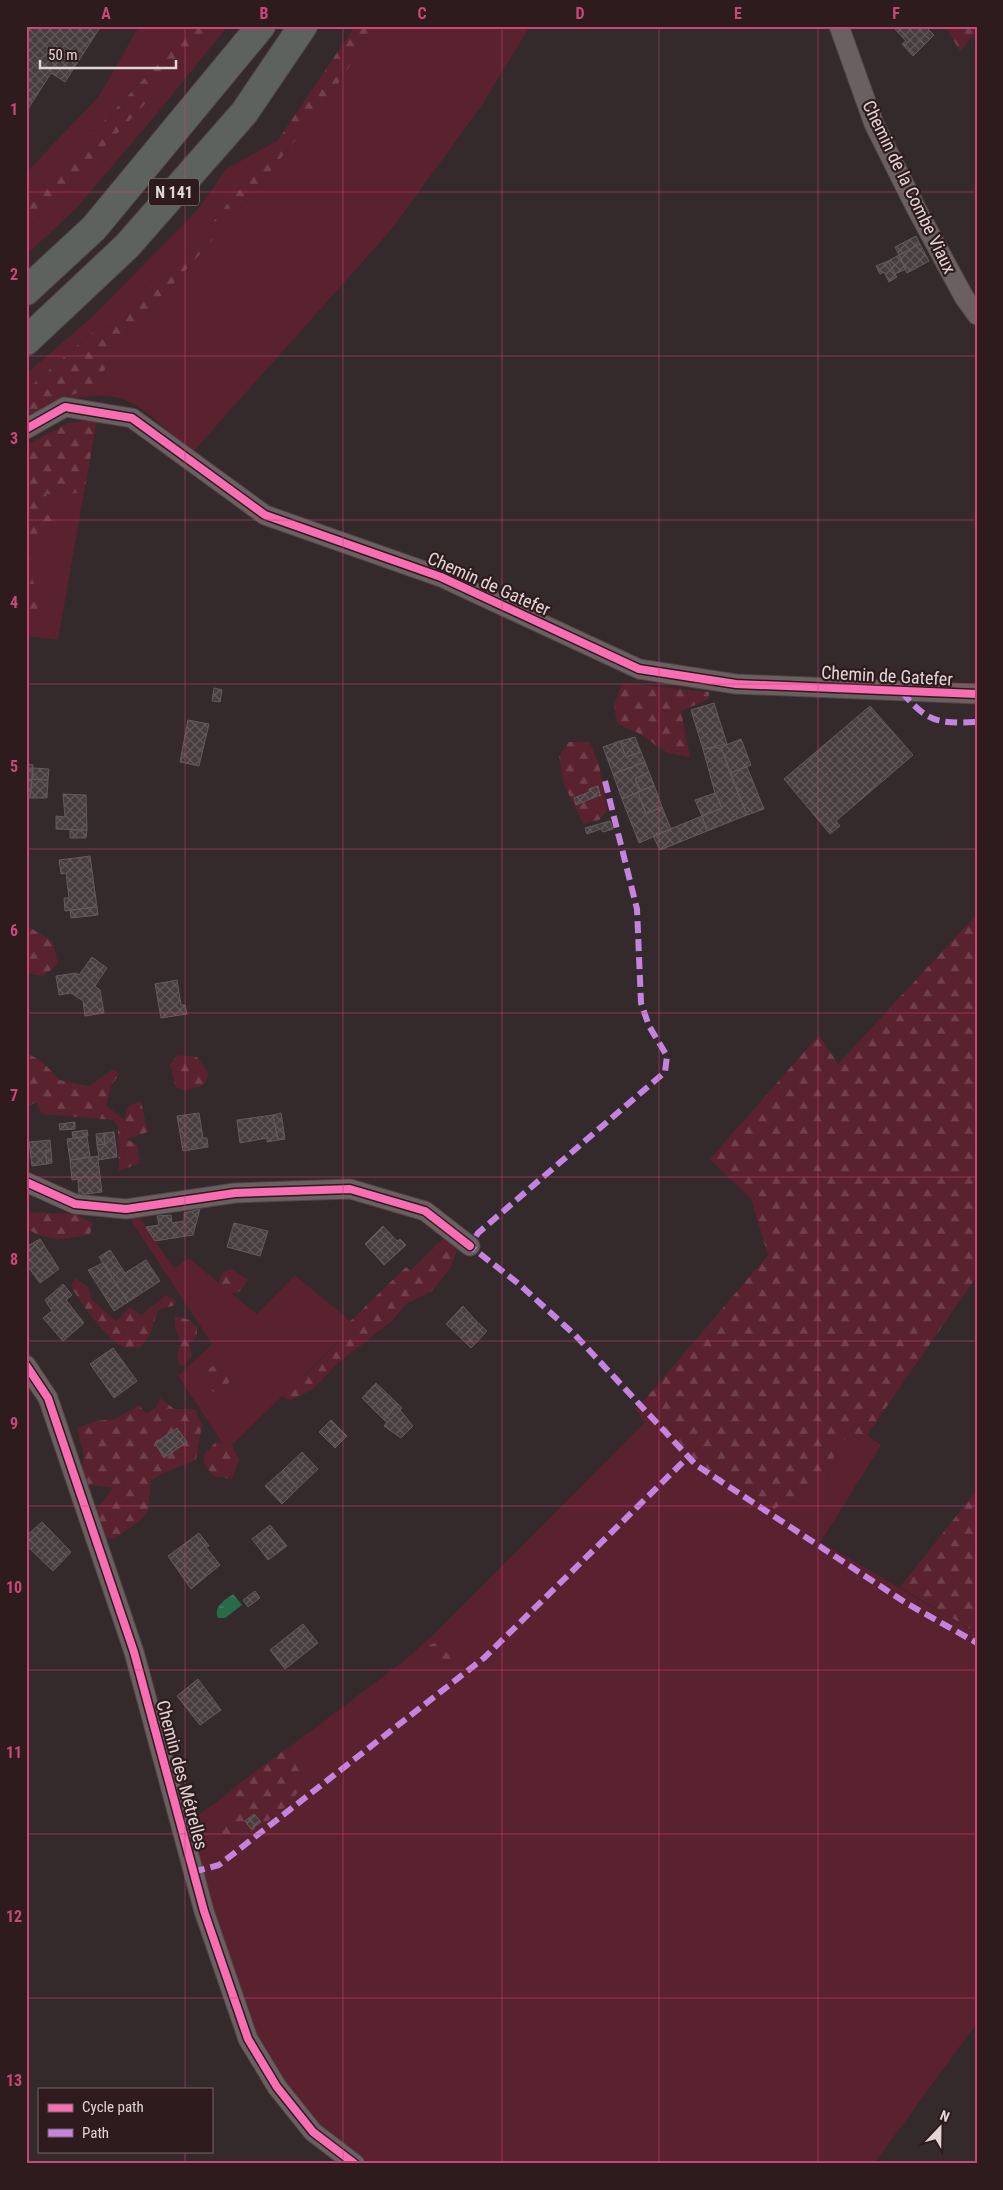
<svg xmlns="http://www.w3.org/2000/svg" width="1003" height="2190" font-family="'Roboto Condensed',sans-serif">
<style>
.green{fill:#5a212e}
.forest{fill:url(#forest-firs)}
.water{fill:url(#water-ripples)}
.building{fill:url(#building-cross-hatch);stroke:#635a5b}
.lines{fill:none;stroke-linecap:round;stroke-linejoin:round}
.minor-casing{stroke:#4f4546;stroke-width:21}
.highway-casing{stroke:#4f4546;stroke-width:30}
.minor{stroke:#6a6062;stroke-width:19}
.highway{stroke:#5e625e;stroke-width:28}
.quiet{stroke:#c483df;stroke-width:6;stroke-dasharray:12 6;stroke-linecap:butt}
.cycleway-casing{stroke:#2e1b1e;stroke-width:11}
.cycleway{stroke:#f96db3;stroke-width:8}
.grid{fill:none;stroke:#ca477a;stroke-width:1;stroke-opacity:0.55}
.labels{text-anchor:middle;stroke-width:4.5;stroke-linejoin:round;paint-order:stroke}
.shield{fill:#2e1b1e;stroke:#ac9d9f;stroke-width:1}
.shield-label{font-size:16px;font-weight:bold;fill:#e2d5d6}
.street-label{font-size:18px;fill:#e2d5d6;stroke:#2e1b1e}
.neatline{fill:none;stroke:#ca477a;stroke-width:2}
.grid-label{font-size:16px;text-anchor:middle;font-weight:bold;fill:#ca477a}
</style>
<defs>
<pattern id="forest-firs" width="22" height="20" patternUnits="userSpaceOnUse" patternTransform="scale(1.25)"><rect width="22" height="20" fill="#5a212e"/><path d="M5 1l3.5 6h-7zM16 11l3.5 6h-7z" fill="#71404c"/></pattern>
<pattern id="water-ripples" width="26" height="14" patternUnits="userSpaceOnUse" patternTransform="scale(1.25)"><rect width="26" height="14" fill="#296a48"/><path d="M2 4q2-2 4 0t4 0M15 11q2-2 4 0t4 0" fill="none" stroke="#487e62"/></pattern>
<pattern id="building-cross-hatch" width="8" height="8" patternUnits="userSpaceOnUse" patternTransform="scale(1.25)"><rect width="8" height="8" fill="#483e40"/><path d="M0 0l8 8M0 8l8-8" fill="none" stroke="#62595b"/></pattern>
</defs>
<rect width="100%" height="100%" fill="#34292b"/>
<path class="green" d="M139 26H187L171 50 26 204V173L99 96Z
M210 26H228L159 111 76 209 26 255V230L145 104Z
M376 26H530L480 108 391 230 193 452C172 435 142 402 115 397 93 393 67 400 46 405L95 386 122 341 237 213 326 102Z
M278 140 198 241 26 390V374L92 317 199 208 226 169Z
M97 420 58 640 26 636V445L68 423Z
M136 1212 174 1268 189 1258 257 1314 295 1275 355 1325 227 1450 178 1376 212 1344 128 1216Z
M640 1405 696 1465 826 1479 840 1441 867 1435 881 1445 821 1542 977 1633V2023L874 2164H372C355 2153 336 2142 323 2128 244 2047 213 1930 188 1823L405 1660 437 1631 644 1423 635 1408Z"/>
<path class="forest" d="M187 26H210L145 104 26 230V204L171 50Z
M355 26H376L326 102 237 213 122 341 95 386 46 405 26 419V390L198 241 278 140Z
M945 26H977V31L960 51Z
M97 420 84 493 46 494 57 530 36 536 28 557 43 566 32 579 45 603 26 626V445L68 423Z
M622 683 709 692V699L681 711 690 757 668 753 638 733 617 724 614 705Z
M569 742H590L599 765 607 811 599 820 583 824 563 782 559 756Z
M977 914V1276L867 1435 840 1441 826 1479 774 1509 696 1465 640 1405 768 1255 751 1199 710 1159 819 1035 838 1064Z
M26 925 53 942 58 964 43 976 26 973Z
M27 1053 43 1062 59 1080 89 1086 112 1070 120 1073 112 1084 106 1105 124 1120 129 1105 141 1102 148 1132 127 1139 137 1145 140 1163 119 1171 118 1127 113 1120 42 1114 36 1102 29 1106 26 1101Z
M177 1055 197 1057 209 1074 203 1086 187 1090 176 1088 170 1065Z
M26 1212 75 1214 93 1223 90 1234C63 1241 51 1241 26 1229Z
M447 1235 455 1240 457 1250 451 1267 432 1291 406 1304 392 1321 338 1363 312 1390 290 1400 282 1396 283 1391 291 1378 305 1375 342 1338 341 1330 406 1267 411 1270Z
M231 1269 248 1280 239 1292 217 1295 222 1272Z
M75 1278 88 1287 92 1300 116 1321 130 1307 141 1315 166 1295 176 1301 175 1305 158 1310 150 1334 141 1347C138 1347 133 1348 129 1348 110 1346 80 1302 71 1286Z
M175 1316 190 1320 197 1328V1336L189 1344 192 1356 183 1366 178 1364 177 1354 181 1343 175 1327Z
M226 1364 232 1378 225 1388 214 1392C203 1387 203 1382 206 1371L214 1365Z
M160 1398 174 1409H195L202 1424 196 1460 161 1474 151 1481 148 1510 142 1519 114 1539 103 1537 95 1511 113 1488 87 1485 81 1474 84 1455 77 1428 96 1421 115 1419 139 1405 146 1414 157 1407Z
M216 1442 232 1445 239 1460 232 1479 213 1476 204 1463V1454Z
M977 1490V1633L900 1587Z
M435 1643 451 1656 454 1666 451 1672 431 1659 429 1645Z
M287 1748C291 1755 299 1764 301 1772 308 1804 253 1829 231 1843L222 1840 215 1829 235 1818 236 1804 231 1790Z"/>
<path class="water" d="M233 1594 242 1605 225 1618H218C213 1606 225 1600 233 1594Z"/>
<path class="building" d="M26 26H101L65 82 51 73 26 112Z
M892 26H925L934 35 913 56 902 44 906 41Z
M916 236 920 244 899 255 895 247Z
M920 244 929 261 907 273 899 255Z
M899 255 906 269 895 274 888 261Z
M888 261 897 277 889 282 884 272 880 274 876 266Z
M214 688 222 690 220 702 212 701Z
M714 703 727 744 703 749 691 710Z
M870 706 913 755 836 821 840 826 830 834 784 779Z
M188 720 209 724 199 766 180 762Z
M635 737 641 752 626 757 620 741Z
M741 739 751 765 730 773 721 747Z
M620 741 626 757 641 752 645 762 613 774 603 747Z
M721 747 747 815 707 831 702 816 722 808 715 793 703 749Z
M645 762 649 772 635 779 641 791 622 799 613 774Z
M26 764 33 765 30 798 26 797Z
M747 767 764 809 747 815 730 773Z
M33 768 49 769 48 780 32 779Z
M649 772 654 785 641 791 635 779Z
M32 779 48 780 47 798H30Z
M654 785 662 807 646 814 638 792Z
M598 786 600 795 576 805 574 798 589 792V789Z
M638 792 646 814 662 807 671 829 639 843 622 799Z
M715 793 722 808 702 816 695 800Z
M63 794 86 795 87 830 56 829V816L65 817Z
M702 816 707 831 660 850 653 836Z
M610 821 613 829 603 832 601 829 587 834 585 828Z
M70 830H87L86 838H70Z
M90 856 97 907 65 911 64 898H69L66 873 61 874 59 860Z
M97 907 98 915 71 918 70 910Z
M92 957 107 968 95 986 100 990 104 1013 85 1016 83 1001 71 993 59 995 56 976 76 973 79 975Z
M177 980 181 1005H185L187 1014 161 1018 155 984Z
M199 1113 203 1138H207L208 1147 183 1151 177 1116Z
M281 1113 285 1139 278 1140 273 1115Z
M273 1115 278 1140 267 1142V1138L240 1143 237 1120Z
M75 1122V1129L60 1130 59 1124Z
M87 1130 88 1136 73 1138 72 1132Z
M114 1132 117 1157 98 1160 102 1192 79 1195 78 1179 72 1180 70 1160 99 1156 97 1145 105 1144 104 1133Z
M104 1133 105 1144 97 1145 96 1134Z
M87 1137 90 1157 70 1160 67 1139Z
M50 1140 51 1150 45 1151 47 1164 32 1166 29 1142Z
M51 1150 52 1163 47 1164 45 1151Z
M200 1209 193 1235 155 1241 146 1227 159 1225 157 1216 171 1215 172 1223 184 1221V1213Z
M234 1223 268 1231 260 1256 227 1247Z
M383 1226 397 1241 400 1239 406 1245 384 1265 365 1244Z
M40 1239 59 1269 40 1283 26 1264V1247Z
M110 1250 125 1273 146 1260 160 1281 128 1302 99 1257Z
M103 1263 128 1302 114 1311 88 1270Z
M63 1284 72 1295 66 1300 84 1323 63 1341 43 1318 52 1311 45 1300Z
M463 1306 477 1322 461 1338 446 1324Z
M477 1322 487 1331 471 1348 461 1338Z
M113 1348 137 1381 114 1398 90 1364Z
M376 1383 398 1404 384 1420 362 1398Z
M398 1404 402 1408 400 1410 413 1426 401 1438 384 1426 387 1422 384 1420Z
M331 1420 347 1436 335 1448 319 1432Z
M177 1428 187 1442 164 1458 155 1443Z
M302 1452 318 1469 298 1488 283 1470Z
M283 1470 298 1488 282 1504 265 1486Z
M42 1522 71 1552 53 1571 26 1545V1536Z
M270 1525 287 1546 268 1560 252 1539Z
M199 1533 209 1546 206 1547 220 1565 191 1589 168 1556Z
M255 1591 260 1598 248 1607 243 1600Z
M303 1624 318 1643 285 1669 270 1650Z
M198 1679 221 1710 200 1725 177 1696Z
M254 1814 261 1822 251 1829 245 1821Z"/>
<g class="lines">
<defs>
<path id="minor" d="M839 26 874 124 916 208 964 297 977 315
M26 429 65 407 132 418 265 515 441 577 639 669 736 684 977 694
M26 1182 75 1204 126 1209 235 1193 350 1189 425 1211 470 1246
M26 1365 48 1398 134 1652 204 1911 248 2039 277 2087 313 2132 355 2164"/>
<path id="highway" d="M26 291 94 228 261 26
M26 341 127 246 244 113 303 26"/>
</defs>
<use href="#minor" class="minor-casing"/>
<use href="#highway" class="highway-casing"/>
<use href="#minor" class="minor"/>
<use href="#highway" class="highway"/>
<path class="quiet" d="M902 692C927 722 938 724 977 722
M605 781 637 909 641 1003 649 1026 667 1056 665 1072 478 1233 470 1246 519 1284 575 1335 696 1465 906 1603 977 1643
M193 1872 219 1865 484 1658 688 1457"/>
<defs>
<path id="cycleway" d="M26 429 65 407 132 418 265 515 441 577 639 669 736 684 977 694
M26 1182 75 1204 126 1209 235 1193 350 1189 425 1211 470 1246
M26 1365 48 1398 134 1652 204 1911 248 2039 277 2087 313 2132 355 2164"/>
</defs>
<use href="#cycleway" class="cycleway-casing"/>
<use href="#cycleway" class="cycleway"/>
</g>
<path class="grid" d="M185 26V2089M343 26V2164M502 26V2164M659 26V2164M818 26V2164M26 192H977M26 356H977M26 520H977M26 684H977M26 849H977M26 1013H977M26 1177H977M26 1341H977M26 1506H977M26 1670H977M26 1834H977M26 1998H977M185 2151V2164"/>
<g class="labels">
<rect class="shield" x="149" y="178.5" width="50" height="27" rx="4"/>
<g class="shield-label">
<text x="174" y="198">N 141</text>
</g>
<g class="street-label">
<text transform="translate(909 187) rotate(64)" y="6">Chemin de la Combe Viaux</text>
<text transform="translate(489 584) rotate(24)" y="6">Chemin de Gatefer</text>
<text transform="translate(887 676) rotate(3)" y="6">Chemin de Gatefer</text>
<text transform="translate(182 1775) rotate(75)" y="6">Chemin des Métrelles</text>
</g>
</g>
<rect width="1003" height="2190" fill="none" stroke="#2e1b1e" stroke-width="55"/>
<rect x="38" y="2088" width="175" height="65" fill="#2e1b1e" stroke="#766568"/>
<rect x="48" y="2104" width="25" height="8" fill="#f96db3" stroke="#766568"/>
<text x="82" y="2112" font-size="15" fill="#e2d5d6">Cycle path</text>
<rect x="48" y="2129" width="25" height="8" fill="#c483df" stroke="#766568"/>
<text x="82" y="2138" font-size="15" fill="#e2d5d6">Path</text>
<g transform="translate(940 2128) rotate(22)" stroke="#2e1b1e" stroke-width="4" paint-order="stroke">
<path d="M0-4L9 19L0 12L-9 19Z" fill="#e2d5d6"/>
<text y="-8" font-size="14" font-weight="bold" text-anchor="middle" fill="#e2d5d6">N</text>
</g>
<path d="M40 60v8h136v-8" fill="none" stroke="#e2d5d6" stroke-width="2.5"/>
<text x="48" y="60" font-size="15" fill="#e2d5d6" stroke="#2e1b1e" stroke-width="4" paint-order="stroke">50 m</text>
<rect x="28" y="28" width="948" height="2134" class="neatline"/>
<g class="grid-label">
<text x="106" y="19">A</text>
<text x="264" y="19">B</text>
<text x="422" y="19">C</text>
<text x="580" y="19">D</text>
<text x="738" y="19">E</text>
<text x="896" y="19">F</text>
<text x="14" y="115">1</text>
<text x="14" y="280">2</text>
<text x="14" y="444">3</text>
<text x="14" y="608">4</text>
<text x="14" y="772">5</text>
<text x="14" y="936">6</text>
<text x="14" y="1101">7</text>
<text x="14" y="1265">8</text>
<text x="14" y="1429">9</text>
<text x="14" y="1593">10</text>
<text x="14" y="1758">11</text>
<text x="14" y="1922">12</text>
<text x="14" y="2086">13</text>
</g>
</svg>
